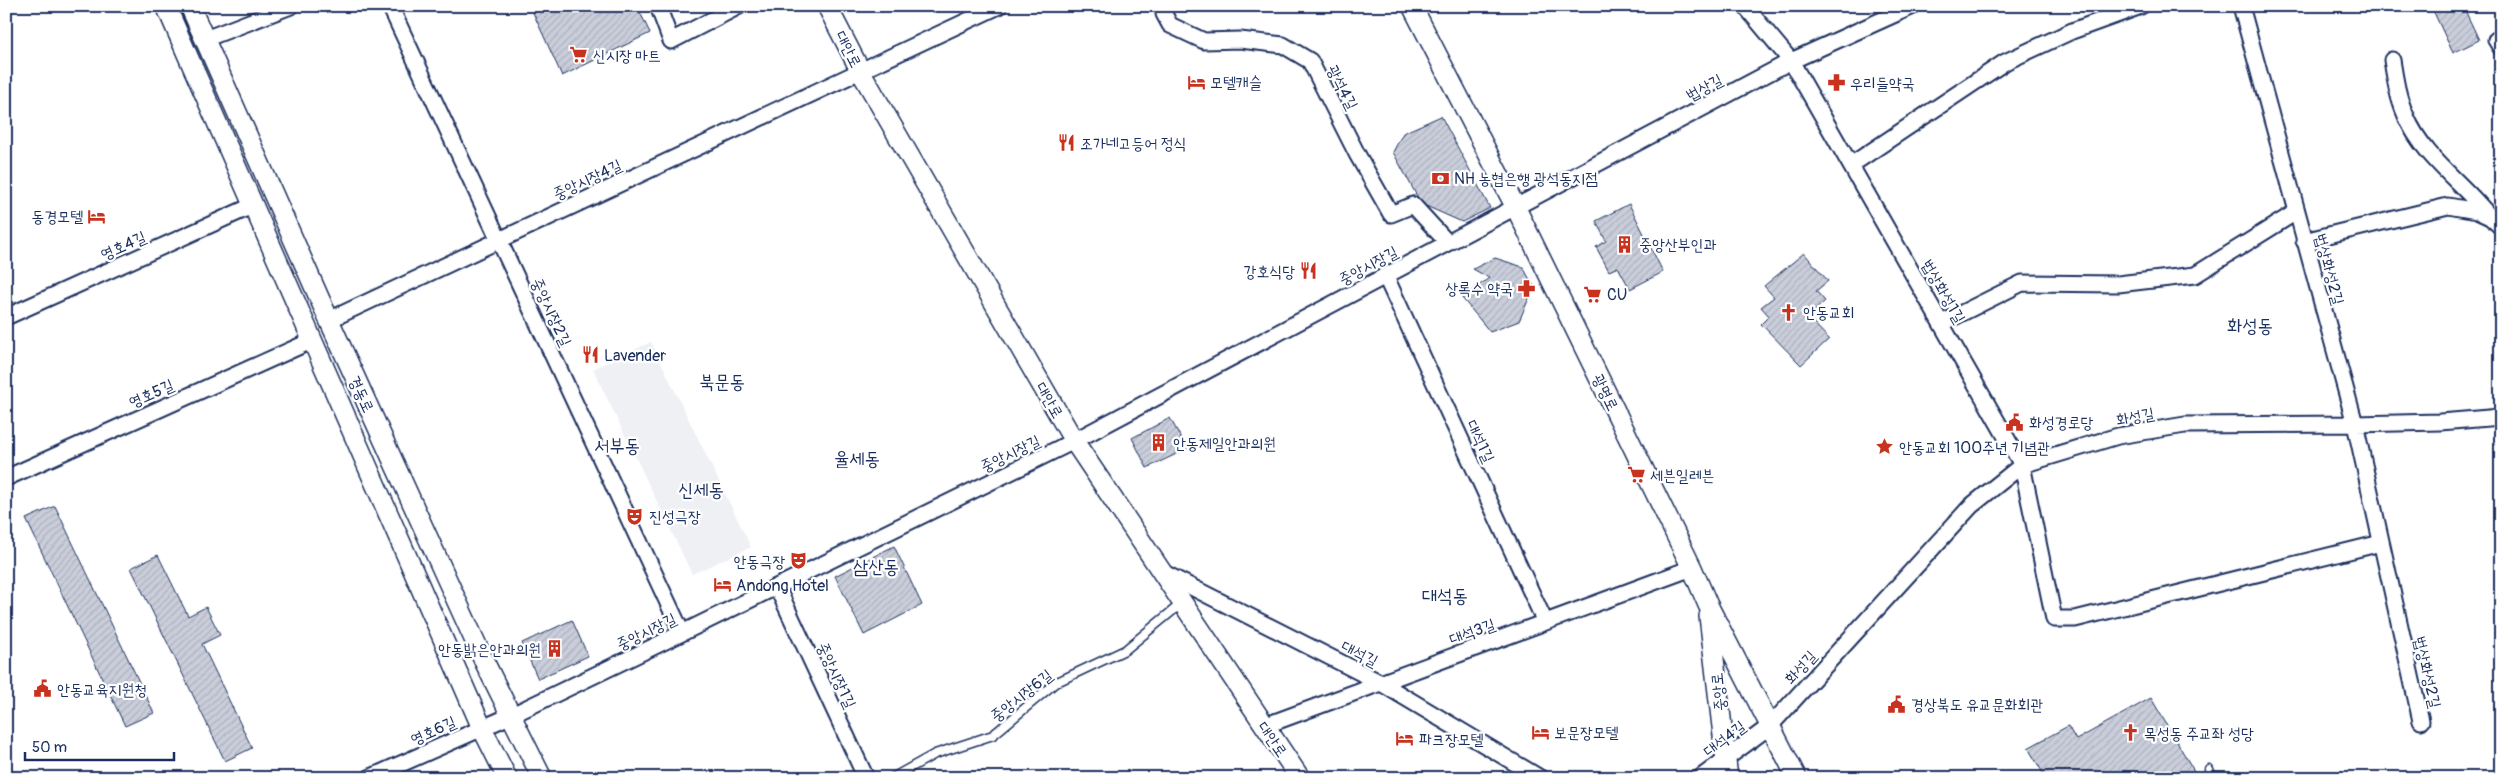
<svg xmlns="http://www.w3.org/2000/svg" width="2507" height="784" font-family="Pangolin,'Poor Story',sans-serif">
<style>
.built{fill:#eff0f4}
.building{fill:url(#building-hatch);stroke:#1b2f5e}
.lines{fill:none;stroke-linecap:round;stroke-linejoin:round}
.service-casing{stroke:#1b2f5e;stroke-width:11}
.minor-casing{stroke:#1b2f5e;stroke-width:19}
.tertiary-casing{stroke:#1b2f5e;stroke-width:22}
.service{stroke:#fff;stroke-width:8}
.minor{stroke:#fff;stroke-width:15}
.tertiary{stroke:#fff;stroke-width:19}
.labels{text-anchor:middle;stroke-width:4.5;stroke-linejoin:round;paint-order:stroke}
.street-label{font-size:16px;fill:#1b2f5e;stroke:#fff}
.poi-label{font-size:16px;fill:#1b2f5e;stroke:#fff;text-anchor:start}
.quarter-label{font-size:19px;fill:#1b2f5e;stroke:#fff}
</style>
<defs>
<pattern id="building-hatch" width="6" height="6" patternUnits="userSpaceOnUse" patternTransform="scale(1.25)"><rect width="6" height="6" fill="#caceda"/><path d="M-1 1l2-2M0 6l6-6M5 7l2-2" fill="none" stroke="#adb1be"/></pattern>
</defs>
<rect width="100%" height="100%" fill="#fff"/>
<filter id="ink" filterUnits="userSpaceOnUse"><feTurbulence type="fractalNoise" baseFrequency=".02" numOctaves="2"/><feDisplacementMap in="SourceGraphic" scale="10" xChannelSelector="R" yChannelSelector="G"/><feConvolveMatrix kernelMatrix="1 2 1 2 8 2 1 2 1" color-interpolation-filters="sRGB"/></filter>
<g filter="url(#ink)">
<path class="built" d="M651 342 751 547 692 574 593 369Z"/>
<path class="building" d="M530 6H637L650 33 562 76Z
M2431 6H2463L2479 40 2453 53Z
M1441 116 1490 208 1462 222 1426 206 1418 198 1393 152 1403 133Z
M1629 204 1663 272 1630 289 1618 267 1609 271 1596 247 1606 241 1596 221Z
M1804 253 1828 281 1816 291 1825 301 1808 317 1829 339 1801 365 1761 324 1769 316 1761 307 1774 297 1764 286Z
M1495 258 1523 267 1534 287 1519 321 1490 332 1462 298 1489 278 1473 269Z
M1170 418 1187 449 1147 468 1132 438Z
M55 506 154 713 125 726 26 519Z
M894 546 922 605 864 635 835 576Z
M158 555 188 616 206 607 220 635 202 644 252 748 225 761 131 568Z
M572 620 588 656 538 679 522 643Z
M2151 698 2194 771 2182 778H2046L2028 748 2068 726 2076 740Z"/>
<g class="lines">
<defs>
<path id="service" d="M2209 769 2212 778
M892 778 935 754 993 735 1055 683 1125 650 1182 603"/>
<path id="minor" d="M390 6 682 633
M658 6 671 41 739 6
M1166 6 1164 14 1170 25 1204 41 1240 40 1283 45 1310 61 1357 154 1391 214 1413 205 1447 242
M1745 6 1791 61 2022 465 2054 619H2075L2381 543
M2241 6 2355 424 2421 721
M205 39 291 6
M2496 40 2501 48
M2392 60C2395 79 2398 98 2406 116 2423 157 2462 182 2489 216
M1851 165 2005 62 2072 31 2141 6
M2304 241 2448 206 2477 211 2490 217 2501 227
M1385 275 1545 622
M6 317 254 205
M329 320 999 6
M1942 323 2022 283 2118 284 2195 275 2296 212
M6 478 311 341
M1162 572 1381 683 1540 778
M777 587 866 778
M1264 726 1692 568
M369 778 512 715 682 633 1074 441 1791 61 1913 6
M1700 778 1770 726 1971 506 2022 465 2118 436 2185 425 2355 424 2440 422 2501 417"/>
<path id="tertiary" d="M166 6 482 728 507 778
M190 6 329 320 484 661 542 778
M827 6 861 72 1074 441 1300 778
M1412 6 1515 206 1692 568 1708 605 1797 778
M1709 616 1728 778"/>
</defs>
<use href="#service" class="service-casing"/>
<use href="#minor" class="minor-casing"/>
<use href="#tertiary" class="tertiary-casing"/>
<use href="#service" class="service"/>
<use href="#minor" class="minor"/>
<use href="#tertiary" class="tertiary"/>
</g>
</g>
<defs>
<symbol id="supermarket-bare" viewBox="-9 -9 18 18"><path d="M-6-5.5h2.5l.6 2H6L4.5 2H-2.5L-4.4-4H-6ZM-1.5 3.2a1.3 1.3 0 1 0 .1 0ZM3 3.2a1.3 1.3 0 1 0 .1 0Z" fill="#c8321e" stroke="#fff" stroke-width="2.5" paint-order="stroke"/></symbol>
<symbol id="hotel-bare" viewBox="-9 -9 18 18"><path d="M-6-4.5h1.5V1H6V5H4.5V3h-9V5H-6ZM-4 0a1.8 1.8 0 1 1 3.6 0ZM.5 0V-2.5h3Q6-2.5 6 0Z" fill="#c8321e" stroke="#fff" stroke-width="2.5" paint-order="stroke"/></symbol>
<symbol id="pharmacy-bare" viewBox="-9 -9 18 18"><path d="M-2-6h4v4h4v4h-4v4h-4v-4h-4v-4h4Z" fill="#c8321e" stroke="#fff" stroke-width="2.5" paint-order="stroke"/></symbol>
<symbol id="restaurant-bare" viewBox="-9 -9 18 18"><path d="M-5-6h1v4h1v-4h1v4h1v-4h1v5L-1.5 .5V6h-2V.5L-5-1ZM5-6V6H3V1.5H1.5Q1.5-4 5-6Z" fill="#c8321e" stroke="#fff" stroke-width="2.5" paint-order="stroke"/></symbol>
<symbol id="bank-bare" viewBox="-9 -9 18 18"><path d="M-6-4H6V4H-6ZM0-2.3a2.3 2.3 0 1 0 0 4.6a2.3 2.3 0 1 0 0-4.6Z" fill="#c8321e" stroke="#fff" stroke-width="2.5" paint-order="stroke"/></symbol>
<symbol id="building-bare" viewBox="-9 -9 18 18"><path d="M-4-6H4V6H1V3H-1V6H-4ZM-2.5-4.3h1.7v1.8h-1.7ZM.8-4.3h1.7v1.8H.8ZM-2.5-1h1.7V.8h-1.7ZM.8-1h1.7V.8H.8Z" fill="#c8321e" stroke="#fff" stroke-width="2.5" paint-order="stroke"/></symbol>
<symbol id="church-bare" viewBox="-9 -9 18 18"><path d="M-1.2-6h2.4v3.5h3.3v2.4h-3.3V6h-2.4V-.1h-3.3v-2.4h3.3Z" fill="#c8321e" stroke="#fff" stroke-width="2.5" paint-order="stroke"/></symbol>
<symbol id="civic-bare" viewBox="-9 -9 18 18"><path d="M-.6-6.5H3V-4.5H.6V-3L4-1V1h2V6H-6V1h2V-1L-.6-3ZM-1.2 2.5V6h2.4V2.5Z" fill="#c8321e" stroke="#fff" stroke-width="2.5" paint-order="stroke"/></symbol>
<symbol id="sight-bare" viewBox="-9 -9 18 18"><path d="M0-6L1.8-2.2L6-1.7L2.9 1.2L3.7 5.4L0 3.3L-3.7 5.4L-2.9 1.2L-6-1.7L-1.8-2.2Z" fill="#c8321e" stroke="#fff" stroke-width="2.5" paint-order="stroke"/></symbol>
<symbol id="theatre-bare" viewBox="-9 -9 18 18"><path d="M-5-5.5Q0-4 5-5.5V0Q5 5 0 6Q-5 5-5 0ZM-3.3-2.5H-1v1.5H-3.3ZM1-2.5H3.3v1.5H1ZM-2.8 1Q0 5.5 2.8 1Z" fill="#c8321e" stroke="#fff" stroke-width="2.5" paint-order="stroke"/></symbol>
</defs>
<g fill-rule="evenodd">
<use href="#supermarket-bare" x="566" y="42" width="25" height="25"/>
<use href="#hotel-bare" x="1184" y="70" width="25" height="25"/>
<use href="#pharmacy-bare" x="1824" y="70" width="25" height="25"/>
<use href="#restaurant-bare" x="1054" y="130" width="25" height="25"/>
<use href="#bank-bare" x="1428" y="166" width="25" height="25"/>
<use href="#hotel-bare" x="84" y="204" width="25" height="25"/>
<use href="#building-bare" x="1612" y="232" width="25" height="25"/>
<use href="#restaurant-bare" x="1296" y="258" width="25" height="25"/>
<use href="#pharmacy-bare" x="1514" y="276" width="25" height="25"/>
<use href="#supermarket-bare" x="1580" y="282" width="25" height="25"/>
<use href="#church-bare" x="1776" y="300" width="25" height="25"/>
<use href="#restaurant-bare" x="578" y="342" width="25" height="25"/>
<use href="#civic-bare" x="2002" y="410" width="25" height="25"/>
<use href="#building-bare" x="1146" y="430" width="25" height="25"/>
<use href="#sight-bare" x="1872" y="434" width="25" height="25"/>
<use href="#supermarket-bare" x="1624" y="462" width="25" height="25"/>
<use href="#theatre-bare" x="622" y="504" width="25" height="25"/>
<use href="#theatre-bare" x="786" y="548" width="25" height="25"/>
<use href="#hotel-bare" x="710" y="572" width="25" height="25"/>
<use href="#building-bare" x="542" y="636" width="25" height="25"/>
<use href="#civic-bare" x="30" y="676" width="25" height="25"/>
<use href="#civic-bare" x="1884" y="692" width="25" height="25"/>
<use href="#hotel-bare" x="1528" y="720" width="25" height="25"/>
<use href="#church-bare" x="2118" y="720" width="25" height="25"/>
<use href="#hotel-bare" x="1392" y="726" width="25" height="25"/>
</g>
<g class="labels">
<g class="street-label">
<text transform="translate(849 49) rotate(63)" y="6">대안로</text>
<text transform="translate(1343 87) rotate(63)" y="6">광석4길</text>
<text transform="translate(1704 87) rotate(-28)" y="6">법상길</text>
<text transform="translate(587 179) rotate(-25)" y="6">중앙시장4길</text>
<text transform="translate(123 245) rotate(-24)" y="6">영호4길</text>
<text transform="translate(1368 265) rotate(-28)" y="6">중앙시장길</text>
<text transform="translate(2330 269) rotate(75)" y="6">법상화성2길</text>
<text transform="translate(1944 291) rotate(60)" y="6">법상화성1길</text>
<text transform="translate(552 312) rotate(65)" y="6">중앙시장2길</text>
<text transform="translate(1606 392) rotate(64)" y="6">광명로</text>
<text transform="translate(151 393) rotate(-24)" y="6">영호5길</text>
<text transform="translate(362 394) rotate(65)" y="6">경동로</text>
<text transform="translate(1050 400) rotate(60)" y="6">대안로</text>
<text transform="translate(2135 416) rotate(-11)" y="6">화성길</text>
<text transform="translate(1481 441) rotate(65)" y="6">대석1길</text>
<text transform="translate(1010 453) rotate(-26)" y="6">중앙시장길</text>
<text transform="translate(646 631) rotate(-26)" y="6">중앙시장길</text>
<text transform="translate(1472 631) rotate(-20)" y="6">대석3길</text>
<text transform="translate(1360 653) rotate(27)" y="6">대석길</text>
<text transform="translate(1800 667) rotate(-48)" y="6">화성길</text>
<text transform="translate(2428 672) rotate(77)" y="6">법상화성2길</text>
<text transform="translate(837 675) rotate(65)" y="6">중앙시장1길</text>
<text transform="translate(1718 692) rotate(-96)" y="6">중앙로</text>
<text transform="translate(1021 695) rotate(-38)" y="6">중앙시장6길</text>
<text transform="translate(433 730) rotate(-24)" y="6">영호6길</text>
<text transform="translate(1724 738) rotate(-37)" y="6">대석4길</text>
<text transform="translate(1273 739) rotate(55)" y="6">대안로</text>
</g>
<g class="poi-label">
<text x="593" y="61">신시장 마트</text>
<text x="1210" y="88">모텔캐슬</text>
<text x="1850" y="89">우리들약국</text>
<text x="1080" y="149">조가네고등어 정식</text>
<text x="1454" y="184">NH 농협은행 광석동지점</text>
<text x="83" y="222" text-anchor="end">동경모텔</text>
<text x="1639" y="250">중앙산부인과</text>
<text x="1295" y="277" text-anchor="end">강호식당</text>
<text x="1513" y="294" text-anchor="end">상록수 약국</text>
<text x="1607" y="300">CU</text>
<text x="1803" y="318">안동교회</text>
<text x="604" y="361">Lavender</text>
<text x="2029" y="428">화성경로당</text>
<text x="1173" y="449">안동제일안과의원</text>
<text x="1899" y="453">안동교회 100주년 기념관</text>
<text x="1650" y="481">세븐일레븐</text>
<text x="649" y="522">진성극장</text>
<text x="785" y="567" text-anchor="end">안동극장</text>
<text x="736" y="591">Andong Hotel</text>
<text x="541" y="655" text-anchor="end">안동밝은안과의원</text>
<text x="57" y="695">안동교육지원청</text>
<text x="1911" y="710">경상북도 유교문화회관</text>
<text x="1554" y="738">보문장모텔</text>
<text x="2144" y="739">목성동 주교좌 성당</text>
<text x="1419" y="745">파크장모텔</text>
</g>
<g class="quarter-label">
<text x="2250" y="332">화성동</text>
<text x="722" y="388">북문동</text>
<text x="617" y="452">서부동</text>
<text x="857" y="465">율세동</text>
<text x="701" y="496">신세동</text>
<text x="876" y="573">삼산동</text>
<text x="1445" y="602">대석동</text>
</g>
</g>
<rect width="2507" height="784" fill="none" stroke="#fff" stroke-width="25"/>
<rect x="12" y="12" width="2482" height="759" fill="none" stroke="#1b2f5e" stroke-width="2" filter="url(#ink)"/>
<path d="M25 752v8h149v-8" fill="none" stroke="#1b2f5e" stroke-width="2.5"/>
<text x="32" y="752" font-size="15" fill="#1b2f5e" stroke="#ffffff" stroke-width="4" paint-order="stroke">50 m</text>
</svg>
